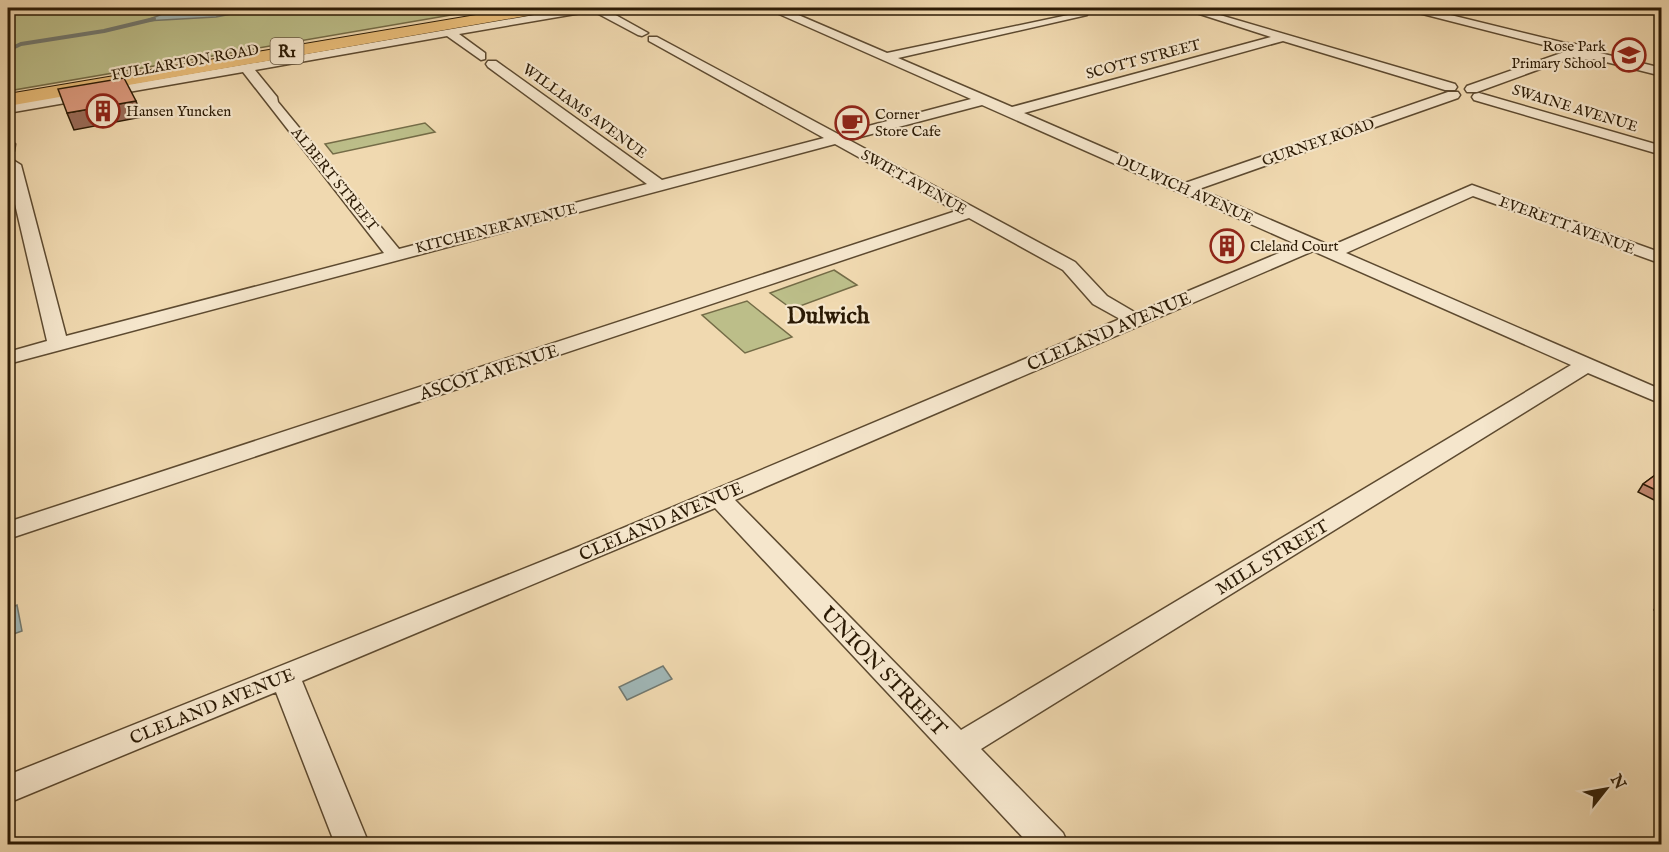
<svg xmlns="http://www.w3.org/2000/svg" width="1669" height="852" font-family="'IM FELL English',serif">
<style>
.green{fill:#bcbe89;stroke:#746c47;stroke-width:1.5}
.water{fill:#a0b7b7;stroke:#727970;stroke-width:1.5}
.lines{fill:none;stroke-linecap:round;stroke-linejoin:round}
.stream{stroke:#727970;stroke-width:4}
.street-casing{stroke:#5d4a30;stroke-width:3}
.highway-casing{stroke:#2c1b05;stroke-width:2}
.street{fill:#f5e6cc;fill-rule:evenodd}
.highway{fill:#e8bc78;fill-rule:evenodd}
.wall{fill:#bd846c;stroke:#2c1b05;stroke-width:1.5}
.shaded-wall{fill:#9a6c58;stroke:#2c1b05;stroke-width:1.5}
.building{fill:#dc9a7e;stroke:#2c1b05;stroke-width:1.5}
.labels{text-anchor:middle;stroke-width:4.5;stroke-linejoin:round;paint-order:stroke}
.far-poi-label{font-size:15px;fill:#2c1b05;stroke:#f5e6cc;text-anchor:start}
.far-street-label{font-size:15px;fill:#2c1b05;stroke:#f5e6cc}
.shield{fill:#f5e6cc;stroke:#685841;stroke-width:1.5}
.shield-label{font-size:16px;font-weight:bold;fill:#2c1b05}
.street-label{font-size:18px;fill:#2c1b05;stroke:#f5e6cc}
.near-street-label{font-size:21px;fill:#2c1b05;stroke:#f5e6cc}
.district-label{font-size:24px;font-weight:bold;fill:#2c1b05;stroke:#f5e6cc}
</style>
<rect width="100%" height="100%" fill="#f0d9b0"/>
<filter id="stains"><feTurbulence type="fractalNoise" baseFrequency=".00333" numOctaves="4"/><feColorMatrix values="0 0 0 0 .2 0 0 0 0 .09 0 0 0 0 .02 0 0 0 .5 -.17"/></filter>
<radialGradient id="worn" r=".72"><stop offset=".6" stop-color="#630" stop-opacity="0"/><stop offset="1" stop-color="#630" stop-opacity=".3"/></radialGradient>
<path class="green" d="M8 8H492L8 91Z
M425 123 435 132 333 154 325 144Z
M834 270 857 285 792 309 770 293Z
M747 301 792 337 745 353 702 315Z"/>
<path class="water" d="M177 8H262L216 17 145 21Z
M17 605 22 631 8 636V609Z
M663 666 672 679 627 700 619 687Z"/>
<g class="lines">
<path class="stream" d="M8 50 21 44 104 31 154 19"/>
<defs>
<path id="street" d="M575 8H603L648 33 642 36 638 35 593 11 459 34 485 53V59L481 60 447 36 255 70 277 97 278 102 399 249 647 184 488 67 486 64 488 61H496L662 180 824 138 649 41V37H657L838 134 971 99 770 10 769 8H782L887 53 1087 11V15L898 58 1012 107 1271 37 1181 8H1196L1455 84 1457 87 1455 90H1445L1283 41 1024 113 1185 183 1448 92H1458L1460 95 1458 98 1199 189 1331 246 1472 185 1662 253V264L1473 196 1346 253 1662 390V404L1588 373 981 749 1063 833 1068 844H1029L715 508 302 681 369 844H335L276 692 8 803V775L578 547 1120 319 1093 304 1063 270 969 218 8 539V522L956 211 835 144 8 364V352L47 341 8 174V162L13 160 21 165 66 336 384 253 243 72 8 113V105ZM982 105 1298 245 1136 313 1107 296 1075 262 849 140ZM1313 251 1571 365 961 730 735 500Z
M1406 8H1422L1565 43 1585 45 1600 53 1662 68V76L1594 59 1579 60 1573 57 1477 92H1467L1465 89 1467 86 1567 51 1407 10Z
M1641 8H1662V14L1642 10Z
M1479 93 1662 146V155L1474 100 1472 97 1474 94Z
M8 140 15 144 14 151 8 152Z"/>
<path id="highway" d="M517 8H550L542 13 8 106V94Z"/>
</defs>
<use href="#street" class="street-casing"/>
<use href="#highway" class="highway-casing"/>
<use href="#street" class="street"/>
<use href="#highway" class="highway"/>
</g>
<path class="wall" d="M1662 470V504L1638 492 1643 484Z
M1662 599V614L1654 610 1659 601Z"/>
<path class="shaded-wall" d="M136 101 142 117 74 130 67 113Z"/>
<path class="building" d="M124 78 136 101 67 113 58 89Z
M1662 470V493L1643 484Z"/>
<defs>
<symbol id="school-ring" viewBox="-11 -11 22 22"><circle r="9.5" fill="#f5e6cc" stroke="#8f2418" stroke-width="1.5"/><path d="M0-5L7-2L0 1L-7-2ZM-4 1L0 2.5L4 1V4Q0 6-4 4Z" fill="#8f2418"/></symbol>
<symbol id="building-ring" viewBox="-11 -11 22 22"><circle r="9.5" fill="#f5e6cc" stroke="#8f2418" stroke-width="1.5"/><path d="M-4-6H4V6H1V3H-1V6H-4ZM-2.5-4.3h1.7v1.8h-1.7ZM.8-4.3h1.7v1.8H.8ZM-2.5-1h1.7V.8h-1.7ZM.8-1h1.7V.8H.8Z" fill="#8f2418"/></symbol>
<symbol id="cafe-ring" viewBox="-11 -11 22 22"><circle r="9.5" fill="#f5e6cc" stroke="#8f2418" stroke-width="1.5"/><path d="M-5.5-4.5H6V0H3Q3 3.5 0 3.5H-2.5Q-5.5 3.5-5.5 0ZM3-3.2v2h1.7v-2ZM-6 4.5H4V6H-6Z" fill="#8f2418"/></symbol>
</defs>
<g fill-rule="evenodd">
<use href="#school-ring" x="1610" y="36" width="38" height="38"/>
<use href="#building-ring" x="84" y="92" width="38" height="38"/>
<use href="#cafe-ring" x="833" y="104" width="38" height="38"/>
<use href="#building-ring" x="1208" y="227" width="38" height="38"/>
</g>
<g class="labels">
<g class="far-poi-label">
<text x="1606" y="51" text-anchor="end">Rose Park<tspan x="1606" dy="17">Primary School</tspan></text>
<text x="126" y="116">Hansen Yuncken</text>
<text x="875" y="119">Corner<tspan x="875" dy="17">Store Cafe</tspan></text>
<text x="1250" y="251">Cleland Court</text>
</g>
<g class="far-street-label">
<text transform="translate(1143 59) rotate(-15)" y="5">SCOTT STREET</text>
<text transform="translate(185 62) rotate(-10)" y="5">FULLARTON ROAD</text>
<text transform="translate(1575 108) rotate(17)" y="5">SWAINE AVENUE</text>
<text transform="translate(585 111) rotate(36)" y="5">WILLIAMS AVENUE</text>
<text transform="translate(1318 142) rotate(-19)" y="5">GURNEY ROAD</text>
<text transform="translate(335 179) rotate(51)" y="5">ALBERT STREET</text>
<text transform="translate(914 182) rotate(29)" y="5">SWIFT AVENUE</text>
<text transform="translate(1185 189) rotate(24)" y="5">DULWICH AVENUE</text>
<text transform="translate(1567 225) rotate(20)" y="5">EVERETT AVENUE</text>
<text transform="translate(496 228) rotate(-14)" y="5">KITCHENER AVENUE</text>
</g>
<rect class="shield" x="270.5" y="38" width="33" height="26" rx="4.5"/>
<g class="shield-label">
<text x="287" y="57">R1</text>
</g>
<g class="street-label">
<text transform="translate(1109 331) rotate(-23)" y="6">CLELAND AVENUE</text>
<text transform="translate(489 372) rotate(-18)" y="6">ASCOT AVENUE</text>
<text transform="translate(661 521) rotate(-23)" y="6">CLELAND AVENUE</text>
<text transform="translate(1272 557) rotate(-31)" y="6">MILL STREET</text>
<text transform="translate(212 706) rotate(-22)" y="6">CLELAND AVENUE</text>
</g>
<g class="near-street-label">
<text transform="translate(884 671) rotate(46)" y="7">UNION STREET</text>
</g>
<g class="district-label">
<text x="828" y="323">Dulwich</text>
</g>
</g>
<rect width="1669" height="852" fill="none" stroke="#f0d9b0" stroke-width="30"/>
<rect x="9" y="9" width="1651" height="834" fill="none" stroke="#2c1b05" stroke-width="3"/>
<rect x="15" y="15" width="1639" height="822" fill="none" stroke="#2c1b05" stroke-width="1.5"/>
<g transform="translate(1606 789) rotate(59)" stroke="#f5e6cc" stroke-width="4.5" paint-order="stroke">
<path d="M0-4.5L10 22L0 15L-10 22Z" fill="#2c1b05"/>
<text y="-9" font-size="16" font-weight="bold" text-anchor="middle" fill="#2c1b05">N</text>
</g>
<rect width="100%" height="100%" filter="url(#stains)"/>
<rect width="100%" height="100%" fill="url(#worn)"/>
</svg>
